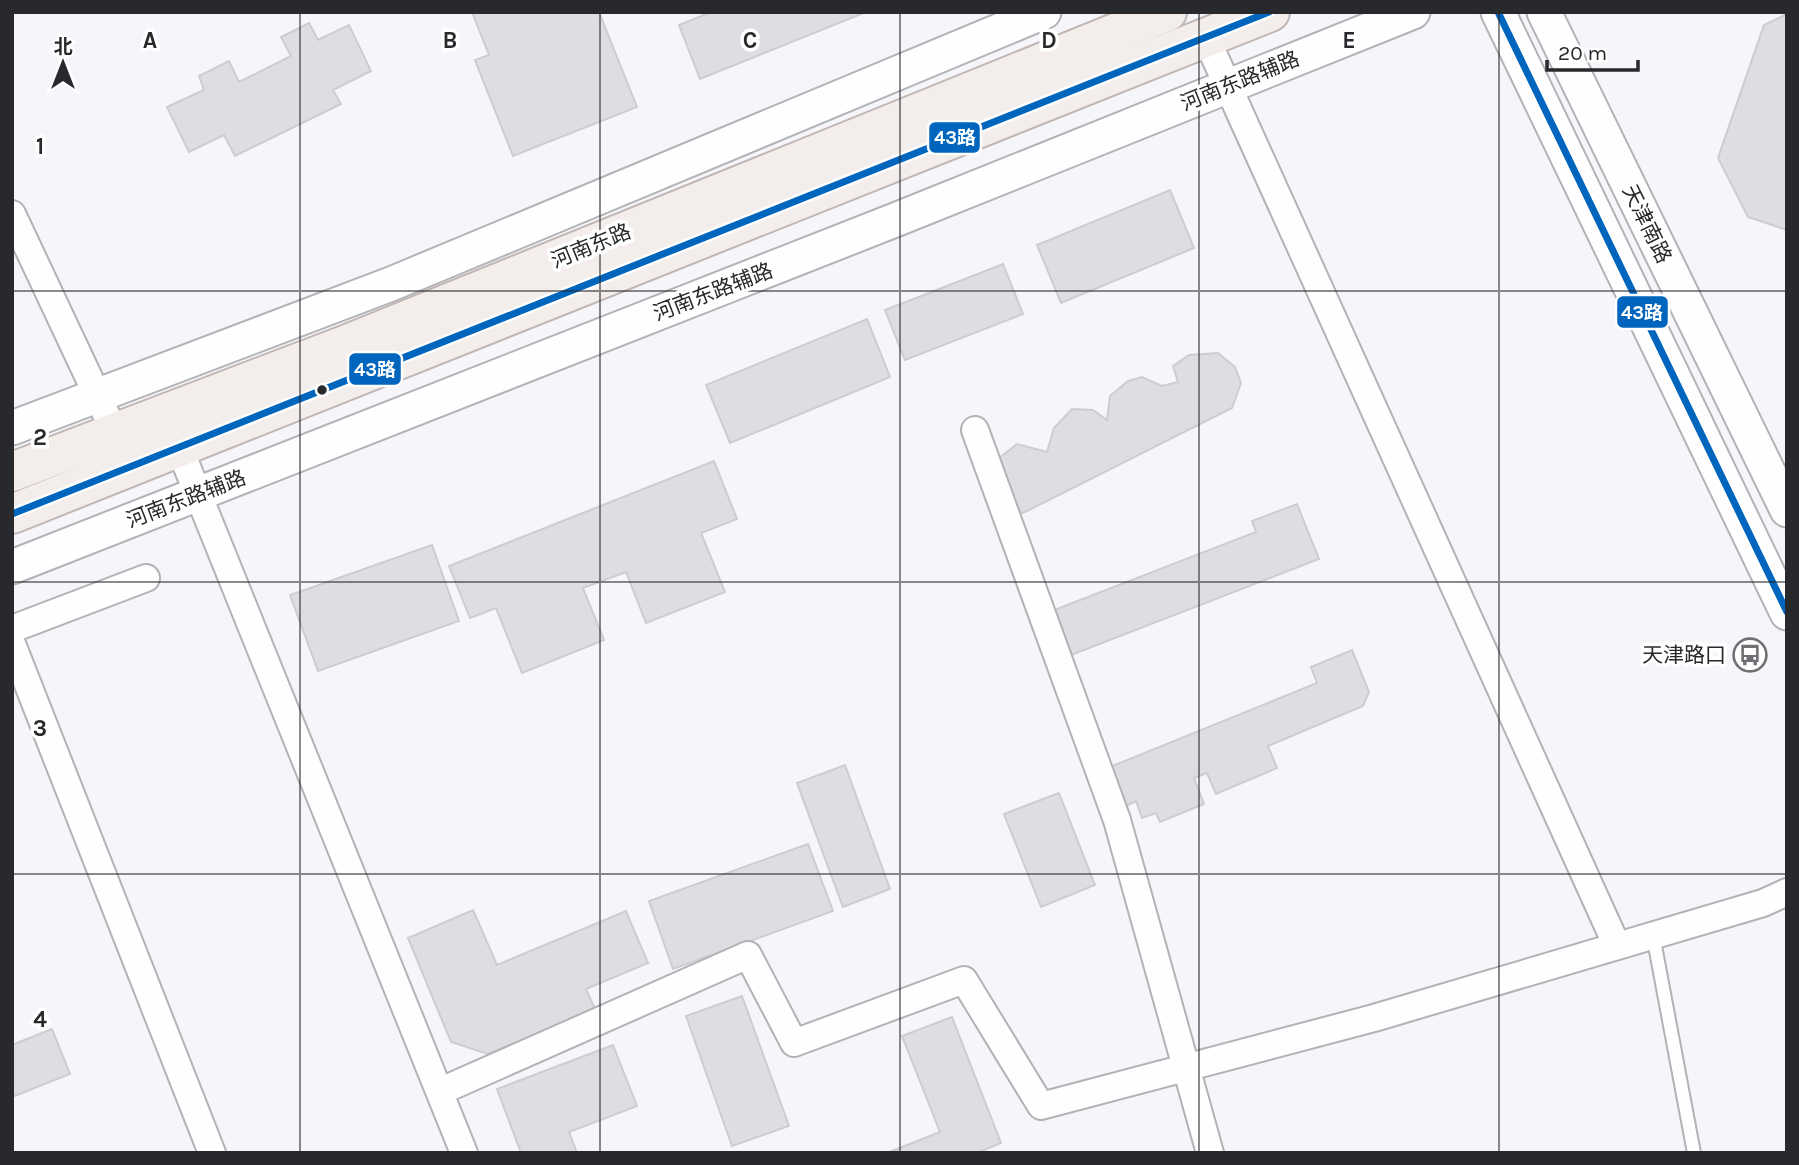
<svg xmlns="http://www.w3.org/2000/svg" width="1799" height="1165" font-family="Karla,'Noto Sans SC',sans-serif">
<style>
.building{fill:#dedee2;stroke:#cdcdd1;stroke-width:2}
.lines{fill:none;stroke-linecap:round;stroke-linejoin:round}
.service-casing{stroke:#b2b3b7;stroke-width:16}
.minor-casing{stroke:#b2b3b7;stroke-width:30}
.tertiary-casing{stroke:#b2b3b7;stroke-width:37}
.primary-casing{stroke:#c0b6b4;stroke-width:42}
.service{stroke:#fefefe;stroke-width:12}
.minor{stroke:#fefefe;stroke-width:26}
.tertiary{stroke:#fefefe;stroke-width:33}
.primary{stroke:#f3eeec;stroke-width:38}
.bus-1-casing{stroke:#fff;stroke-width:12}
.bus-1{stroke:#0065bd;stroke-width:7}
.grid{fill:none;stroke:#28292c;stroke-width:2;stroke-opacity:0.55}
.bus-dot{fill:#28292c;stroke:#fff;stroke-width:2.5}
.labels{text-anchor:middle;stroke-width:7;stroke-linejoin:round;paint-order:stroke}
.street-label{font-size:21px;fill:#28292c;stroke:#fff}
.poi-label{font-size:21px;fill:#28292c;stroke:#fff;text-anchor:end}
.grid-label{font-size:23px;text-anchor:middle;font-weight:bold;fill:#28292c;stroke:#fff;stroke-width:7;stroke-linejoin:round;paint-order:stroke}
.line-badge{stroke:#fff;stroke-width:2.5}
.badge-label{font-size:19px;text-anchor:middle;font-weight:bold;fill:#fff}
</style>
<rect width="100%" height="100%" fill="#f5f5fa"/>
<path class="building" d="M472 12H599L637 107 513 156 475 60 489 55Z
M711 12H866L700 79 679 25Z
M1787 14V230L1748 217 1718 158 1764 25Z
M309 23 318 40 349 25 371 71 333 90 341 104 235 156 224 135 189 152 167 107 204 90 199 76 229 61 239 82 291 56 281 37Z
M1170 190 1194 248 1061 303 1037 245Z
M1003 264 1023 314 905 360 885 310Z
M867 319 890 377 730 443 706 385Z
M1218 353 1235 367 1241 383 1232 408 1023 513 1007 507 991 480 999 458 1017 444 1047 452 1054 428 1072 409 1093 410 1107 420 1110 396 1128 381 1142 377 1162 386 1178 382 1173 366 1189 355Z
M714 461 737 519 701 533 725 592 646 623 626 572 583 588 604 640 522 673 496 608 470 618 449 566Z
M1297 504 1319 559 1066 657 1049 612 1256 532 1252 521Z
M432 545 459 621 318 671 290 595Z
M1352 650 1369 692 1363 706 1268 746 1277 768 1216 794 1207 773 1194 778 1204 804 1160 822 1156 813 1142 818 1136 801 1126 806 1110 767 1317 683 1311 667Z
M845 765 890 889 843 907 797 783Z
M1059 793 1095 885 1041 907 1004 814Z
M808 844 833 911 673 969 649 901Z
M473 910 497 965 626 911 648 963 586 989 595 1009 488 1054 451 1042 408 938Z
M742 996 789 1126 732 1146 686 1016Z
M952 1017 1001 1143 977 1153H887L940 1132 902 1036Z
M52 1029 70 1074 12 1097V1045Z
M613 1045 637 1106 569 1132 577 1153H521L497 1089Z"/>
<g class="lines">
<defs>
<path id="service" d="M1653 935 1694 1153"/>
<path id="minor" d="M1206 38 1617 946
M12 214 114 431 179 447 464 1153
M975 430 1117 820 1210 1153
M12 629 146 578
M12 644 212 1153
M441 1091 748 955 794 1043 964 980 1041 1106 1374 1018 1763 903 1787 892"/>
<path id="tertiary" d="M1498 12 1787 613
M1544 12 1787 510
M12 428 391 284 1044 12
M12 567 895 220 1413 12"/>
<path id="primary" d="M12 472 345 345 1167 12
M12 514 1270 12"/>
</defs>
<use href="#service" class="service-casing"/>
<use href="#minor" class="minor-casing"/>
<use href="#tertiary" class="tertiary-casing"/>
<use href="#primary" class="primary-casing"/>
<use href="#service" class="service"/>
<use href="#minor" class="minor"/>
<use href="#tertiary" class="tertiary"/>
<use href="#primary" class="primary"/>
<defs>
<path id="bus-1" d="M1498 12 1787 612
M12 514 1269 12"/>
</defs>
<use href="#bus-1" class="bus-1-casing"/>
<use href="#bus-1" class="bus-1"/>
</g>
<path class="grid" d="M300 12V1153M600 12V1153M900 12V1153M1199 12V1153M1499 12V1153M12 291H1787M12 582H1787M12 874H1787"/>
<defs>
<symbol id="bus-ring" viewBox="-11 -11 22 22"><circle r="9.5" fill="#fff" stroke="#707074" stroke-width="1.5"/><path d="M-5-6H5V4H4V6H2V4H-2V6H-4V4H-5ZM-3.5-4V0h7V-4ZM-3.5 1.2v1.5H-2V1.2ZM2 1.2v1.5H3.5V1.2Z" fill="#707074"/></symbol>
</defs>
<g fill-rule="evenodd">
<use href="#bus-ring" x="1731" y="636" width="38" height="38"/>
</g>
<circle class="bus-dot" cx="322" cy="390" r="6"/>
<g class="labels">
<g class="street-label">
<text transform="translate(1240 81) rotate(-22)" y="7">河南东路辅路</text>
<text transform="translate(1647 224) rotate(64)" y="7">天津南路</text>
<text transform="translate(591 246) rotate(-22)" y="7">河南东路</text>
<text transform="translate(713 292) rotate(-21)" y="7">河南东路辅路</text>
<text transform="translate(186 499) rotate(-21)" y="7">河南东路辅路</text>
</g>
<g class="poi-label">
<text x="1726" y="662">天津路口</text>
</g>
</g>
<g class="grid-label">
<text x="150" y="48">A</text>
<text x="450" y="48">B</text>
<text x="750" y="48">C</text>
<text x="1049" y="48">D</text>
<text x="1349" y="48">E</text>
<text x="40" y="154">1</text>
<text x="40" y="445">2</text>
<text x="40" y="736">3</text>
<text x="40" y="1027">4</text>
</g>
<g class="line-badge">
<rect x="928" y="121" width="53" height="33" rx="7" fill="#0065bd"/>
<rect x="1616" y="295" width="53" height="34" rx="7" fill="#0065bd"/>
<rect x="348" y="352" width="54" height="34" rx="7" fill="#0065bd"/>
</g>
<g class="badge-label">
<text x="955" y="144">43路</text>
<text x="1642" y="319">43路</text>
<text x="375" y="376">43路</text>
</g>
<rect width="1799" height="1165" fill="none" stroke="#28292c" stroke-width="28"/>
<g transform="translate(63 63)" stroke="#ffffff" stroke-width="5" paint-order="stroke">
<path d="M0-5L12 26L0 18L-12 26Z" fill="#28292c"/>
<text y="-10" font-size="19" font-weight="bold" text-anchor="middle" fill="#28292c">北</text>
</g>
<path d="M1547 60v10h91v-10" fill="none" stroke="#28292c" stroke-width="3.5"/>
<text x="1558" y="60" font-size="21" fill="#28292c" stroke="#ffffff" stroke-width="5" paint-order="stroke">20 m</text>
</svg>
